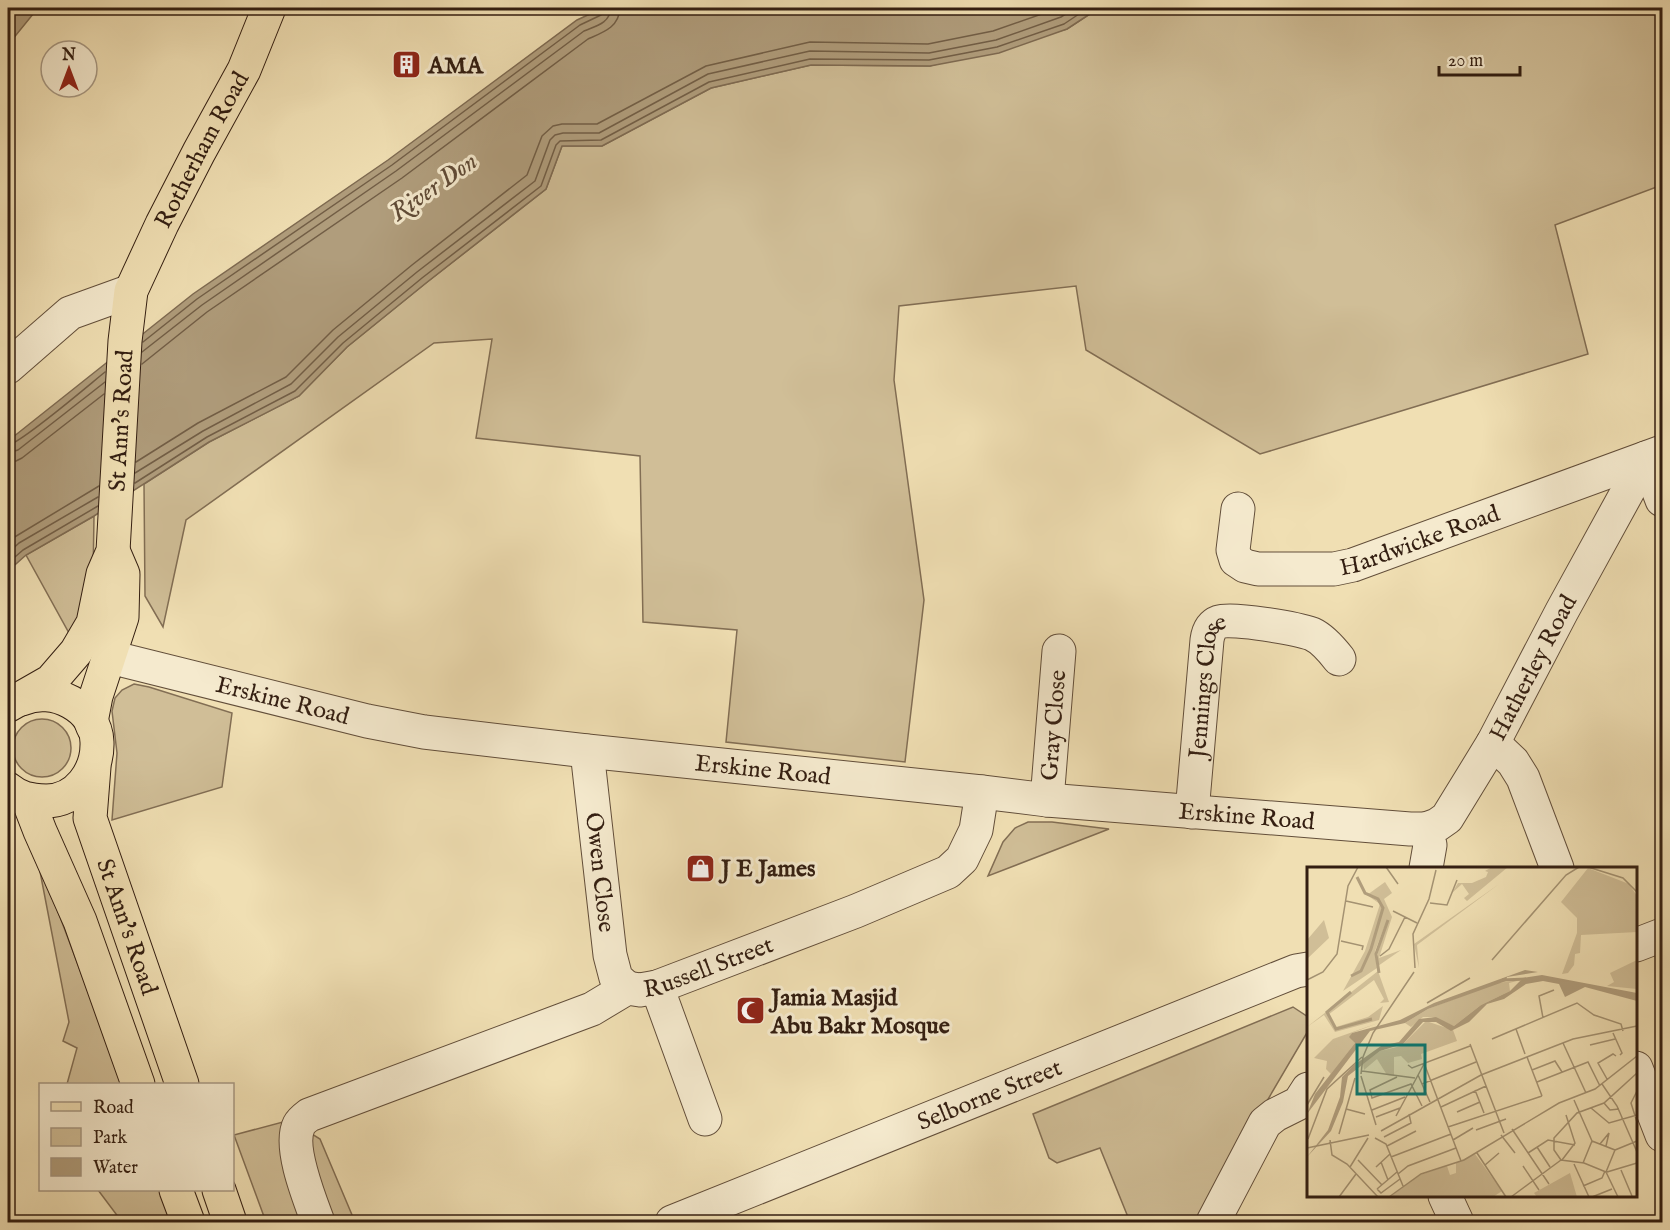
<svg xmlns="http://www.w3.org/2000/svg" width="1670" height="1230" font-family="'IM FELL English',serif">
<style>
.green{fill:#d0be97;stroke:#826e54;stroke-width:1.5}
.water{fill:#b09d7c;stroke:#7e6a51;stroke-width:1.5}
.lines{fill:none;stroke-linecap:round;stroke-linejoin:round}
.shore{stroke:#725e46;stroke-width:1.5}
.minor-casing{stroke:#624e3a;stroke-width:35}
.major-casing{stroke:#331e11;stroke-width:35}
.minor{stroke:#f5eace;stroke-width:33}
.major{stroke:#f0dfb3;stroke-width:33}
.labels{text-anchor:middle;stroke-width:6;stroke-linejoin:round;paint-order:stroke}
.poi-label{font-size:24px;font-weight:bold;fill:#331e11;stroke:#f5eace;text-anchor:start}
.street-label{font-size:24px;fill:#331e11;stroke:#f5eace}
.water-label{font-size:26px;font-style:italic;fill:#5f4a36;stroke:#f5eace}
.inset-river{fill:none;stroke:#b09d7c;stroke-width:3}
.inset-road{fill:none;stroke:#a49272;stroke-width:1.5}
.view{fill:#0f766e;fill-opacity:0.15;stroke:#0f766e;stroke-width:3}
.inset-edge{fill:none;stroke:#331e11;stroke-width:3}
</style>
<rect width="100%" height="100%" fill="#f0dfb3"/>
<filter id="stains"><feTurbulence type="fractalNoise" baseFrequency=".00333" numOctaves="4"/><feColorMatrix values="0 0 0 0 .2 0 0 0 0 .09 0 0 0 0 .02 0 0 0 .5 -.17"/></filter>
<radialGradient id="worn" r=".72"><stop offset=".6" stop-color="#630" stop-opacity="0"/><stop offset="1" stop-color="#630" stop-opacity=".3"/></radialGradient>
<path class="green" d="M1099 8H1662V185L1555 225 1588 354 1260 454 1086 350 1076 286 899 306 894 380 924 600 905 762 726 742 737 630 643 622 640 456 476 438 492 339 434 343 186 520 163 627 145 596 144 484 209 442 299 396 347 347 426 283 546 189 562 146H602L711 88 811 65 930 66 1067 29Z
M94 516 93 576 87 605 69 633 26 555Z
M134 684 149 687 232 713 222 787 112 820 117 753 112 711 115 698 122 690Z
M13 748a29 29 0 1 1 58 0a29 29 0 1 1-58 0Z
M1028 822H1052L1109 829 988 876 1003 842 1015 828Z
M37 856 123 1084H67L77 1048 63 1041 69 1022Z
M1293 1007 1308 1017V1031L1196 1222H1130L1100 1148 1057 1163 1049 1158 1033 1114Z
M294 1119 307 1131 320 1139 355 1222H266L234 1135Z
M98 1190H162L174 1222H122Z"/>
<path class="water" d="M8 8H38L8 45Z
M603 8H1099L1067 29 999 53 930 66 811 65 711 88 602 146H562L546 189 426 283 347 347 299 396 209 442 94 516 26 555 8 571V441L193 294 388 160 577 20Z"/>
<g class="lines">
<path class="shore" d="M143 342 197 299 392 165 580 25 601 15 604 8
M142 352 202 305 396 171 584 31C596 26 610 23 611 8
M142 364 207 312 402 178 588 39C604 32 619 27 620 8
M8 445C20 444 90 384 105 372
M8 453 18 450 105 382
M8 462 16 461 22 458 104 394
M136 462 198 423 286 377 333 330 412 265 527 175 542 136 553 126 562 124H597L706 66 810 42 928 44 993 31 1059 8
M135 473 203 431 291 384 338 337 417 272 535 181 550 140 555 135 563 133H599L708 74 810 51 929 53 996 40 1061 17 1075 8
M135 483 207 437 295 391 343 343 422 278 541 186 556 145 560 141 601 140 709 82 810 59 929 60 997 47 1064 24 1088 8
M8 541 99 486
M8 553 19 543 98 497
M8 563 23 550 98 506"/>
<defs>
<g id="minor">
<path d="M8 367 70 313 131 291"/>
<path d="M1646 458 1662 500"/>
<path id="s1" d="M1238 509 1233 550 1236 560 1245 566 1258 569H1334L1353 565 1662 452"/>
<path id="s2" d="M110 657 367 721 424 732 587 751 982 792 1047 800 1410 829H1426"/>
<path d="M1493 743 1513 762 1523 778 1557 868"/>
<path id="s3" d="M587 751 610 955 616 978 627 988"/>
<path id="s4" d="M1047 800 1059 651"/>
<path id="s5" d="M1192 812 1207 640C1208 633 1211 625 1219 622 1232 617 1298 629 1312 634 1323 639 1332 650 1339 659"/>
<path id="s6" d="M1426 868 1430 845 1426 829 1437 825 1447 818 1493 743 1562 611 1646 458"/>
<path d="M1636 945 1662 935"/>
<path d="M657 987 705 1119"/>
<path d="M1636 1068 1662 1135"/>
<path d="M1445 1196 1457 1222"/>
<path id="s7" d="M318 1222C310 1200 288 1147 299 1125 301 1121 305 1118 309 1115L592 1009 627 988 640 990 657 987 856 911 948 872 962 859 976 830 982 792"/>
<path id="s8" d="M672 1222 1296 971 1308 969"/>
<path d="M1213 1222 1265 1123 1275 1115 1299 1103 1308 1089"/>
</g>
<g id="major">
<path id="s9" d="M9 705 51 681 76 652 93 623 103 574 113 551 125 341 131 291 162 224 199 152 244 70 269 8"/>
<path d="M93 727 91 722 96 696 122 617 123 574 114 553"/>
<path id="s10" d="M94 767 90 818 182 1084"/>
<path d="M8 789C20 799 30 800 46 801 77 801 98 772 97 742 96 707 53 685 22 699"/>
<path d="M28 800 40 831 80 921 138 1084"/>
<path d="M176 1190 188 1222"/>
<path d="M219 1190 230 1222"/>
</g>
</defs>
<use href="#minor" class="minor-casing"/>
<use href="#major" class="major-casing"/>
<use href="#minor" class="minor"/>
<use href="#major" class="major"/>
</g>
<defs>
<symbol id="building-square" viewBox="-11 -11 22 22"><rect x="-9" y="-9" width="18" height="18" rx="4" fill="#8f2418" stroke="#f5eace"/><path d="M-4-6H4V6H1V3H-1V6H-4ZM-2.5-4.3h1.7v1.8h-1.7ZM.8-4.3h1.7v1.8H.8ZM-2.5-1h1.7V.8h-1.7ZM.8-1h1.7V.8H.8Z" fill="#fff"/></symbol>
<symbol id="shop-square" viewBox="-11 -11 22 22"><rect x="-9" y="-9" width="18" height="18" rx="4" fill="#8f2418" stroke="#f5eace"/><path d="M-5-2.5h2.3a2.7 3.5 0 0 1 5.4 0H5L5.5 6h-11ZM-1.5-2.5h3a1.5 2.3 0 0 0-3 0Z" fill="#fff"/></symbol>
<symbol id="mosque-square" viewBox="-11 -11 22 22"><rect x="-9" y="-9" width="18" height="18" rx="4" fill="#8f2418" stroke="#f5eace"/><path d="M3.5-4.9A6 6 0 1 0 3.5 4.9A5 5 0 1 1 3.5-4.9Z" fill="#fff"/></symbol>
</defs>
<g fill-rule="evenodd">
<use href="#building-square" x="390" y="48" width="33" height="33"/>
<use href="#shop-square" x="684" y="852" width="33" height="33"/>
<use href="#mosque-square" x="734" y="994" width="33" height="33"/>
</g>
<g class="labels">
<g class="poi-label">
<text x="428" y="73">AMA</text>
<text x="721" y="876">J E James</text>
<text x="771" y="1005">Jamia Masjid<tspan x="771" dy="28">Abu Bakr Mosque</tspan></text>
</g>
<g class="street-label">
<text dy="8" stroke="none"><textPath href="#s9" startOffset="614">Rotherham Road</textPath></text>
<text dy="8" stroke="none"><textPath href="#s9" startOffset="326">St Ann's Road</textPath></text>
<text dy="8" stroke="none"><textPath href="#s1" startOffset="242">Hardwicke Road</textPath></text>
<text dy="8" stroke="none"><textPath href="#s6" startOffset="237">Hatherley Road</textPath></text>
<text dy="8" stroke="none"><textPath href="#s5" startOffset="128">Jennings Close</textPath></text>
<text dy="8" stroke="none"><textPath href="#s2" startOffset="178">Erskine Road</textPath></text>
<text dy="8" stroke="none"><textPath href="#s4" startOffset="75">Gray Close</textPath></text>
<text dy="8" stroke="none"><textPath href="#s2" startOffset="664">Erskine Road</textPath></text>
<text dy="8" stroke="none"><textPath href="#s2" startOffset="1150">Erskine Road</textPath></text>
<text dy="8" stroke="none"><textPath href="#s3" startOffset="122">Owen Close</textPath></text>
<text dy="8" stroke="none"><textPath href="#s10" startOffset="166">St Ann's Road</textPath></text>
<text dy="8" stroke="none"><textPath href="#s7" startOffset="543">Russell Street</textPath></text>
<text dy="8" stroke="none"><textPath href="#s8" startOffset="342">Selborne Street</textPath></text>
</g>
<g class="water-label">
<text transform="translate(433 186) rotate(-35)" y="9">River Don</text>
</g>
</g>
<g transform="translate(1307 867)">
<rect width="330" height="330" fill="#f0dfb3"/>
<path d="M185 0H201L160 34 157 31 162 27 155 17 145 26 151 16H165L179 10 181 5 178 4ZM281 1 322 17 330 29V65L274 68 273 86 268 87 267 98 261 106 255 107 270 66V51L254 35ZM78 15 85 26 77 32 85 50 72 91 94 83 71 99V86L80 53 68 84 70 101 36 124 58 84 73 37 60 28ZM192 17 110 78 112 101 107 77ZM17 53 22 71 0 92V73ZM330 93V122L300 119 307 115 303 106ZM71 104 82 135 73 136 77 132 67 113 21 148 29 160 61 150 76 139 72 153 28 165 17 148 0 160ZM214 113 202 116 203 124 174 138 147 159 125 150H116L104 160 98 156 121 142 190 116ZM119 154 146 163 150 174 114 187 115 192 101 196 94 189 87 190V209L80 208 70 192 57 203 56 197 73 184 94 179ZM71 156 45 166 43 170 48 176 24 207 19 202 20 194 7 191 26 172ZM168 287 195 324 186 330H83L113 308 140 299 143 308 149 306V296ZM263 306 270 330H230L227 326Z" fill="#d0be97"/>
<path d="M218 103 231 105 200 110 199 114 121 142 98 156 63 164 0 247 8 227 48 176 42 170 45 166 93 153 127 136ZM235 108 330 126V134L278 120 258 130 252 117 236 114 219 117 197 132 180 137 162 155 144 164 129 155H116L96 177 73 184 41 209 36 235 24 264 0 290 21 263 33 230 35 210 47 198 74 179 92 175 112 152 129 150 147 159 174 138 203 124 216 111Z" fill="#b09d7c"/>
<path class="inset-river" d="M72 106 69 87 81 53M44 109 54 104 64 82 76 41 71 32 58 26 50 10M195 113 219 112M44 125 20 145 29 162 65 152"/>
<path class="inset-road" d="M79 0 91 17M281 0 316 11 330 25M39 34 66 40M123 36 140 38 150 13M86 44 110 56M34 74 56 79 55 83M73 89 82 82 98 50M185 93 259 8 272 0M108 101 106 67 122 32 129 3M0 113 16 105 30 87 41 19 51 0M120 136 163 111M236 151 232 129 247 123M209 162 218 187M306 166 315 186 313 188M185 172 270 136 287 148 314 157 316 164M256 176 279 226M163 177 197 266M283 178 308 172M220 190 235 229M117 196 154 294M101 198 105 201 163 179M225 203 248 194 255 205M55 204 108 211M54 207 56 190 66 166 107 105M111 208 123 235M54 209 69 258M90 210 63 223 65 231 104 217 115 239M300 212 291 196 306 187 309 189M230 215 281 195 293 219M115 217 169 195M295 217 310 239 330 285M168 223 177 246M330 224 324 236 330 255M267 233 285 274M297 236 303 243 312 242M0 238 17 210M134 240 179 219M284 241 302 256 330 248M39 242 58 247M65 243 98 230M150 245 173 235M89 249 117 197M69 250 93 241M141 260 235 229M205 262 242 317M169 263 199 252M74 264 174 208 266 172 330 159M32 267 48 211M194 268 208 286M77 270 104 256 102 247M68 271 79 277 96 319M1 272 20 222 55 190M23 273 25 288 40 297 71 330M146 273 166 261M285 274 308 283 299 305M293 277 302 266 299 279M80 279 109 264M230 280 243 300M0 281 62 268M308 283 330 274M170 286 199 330M221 286 241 273 268 278M84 290 144 267M51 293 75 318M255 293 268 276 259 248M74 295 81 313M276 296 285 274M267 297 282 330M178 298 192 286M216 299 232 323M43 300 61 271M69 300 83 287M314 303 325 329M299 305 277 296 254 293 247 283V271L270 246 297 236 330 206M299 305 311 330M300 305 330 296M91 307 101 299 149 281M276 319 295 311 298 304M70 322 74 326 93 312M70 322 90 305M32 330 49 307M82 330 114 307 157 293 252 236 288 222 330 189M204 330 254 293M285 330 305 322"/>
<path class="view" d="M50 178H118V227H50Z"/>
<rect width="330" height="330" class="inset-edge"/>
</g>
<rect width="1670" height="1230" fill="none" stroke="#f0dfb3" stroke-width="30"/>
<rect x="9" y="9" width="1652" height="1212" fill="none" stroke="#331e11" stroke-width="3"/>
<rect x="15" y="15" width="1640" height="1200" fill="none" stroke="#331e11" stroke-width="1.5"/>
<rect x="39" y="1083" width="195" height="108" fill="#f5eace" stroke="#a79882" stroke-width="1.5"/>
<rect x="51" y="1102" width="30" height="9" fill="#f0dfb3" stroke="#a79882" stroke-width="1.5"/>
<text x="93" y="1113" font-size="18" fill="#331e11">Road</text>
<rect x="51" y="1128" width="30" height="18" fill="#d0be97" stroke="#a79882" stroke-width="1.5"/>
<text x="93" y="1143" font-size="18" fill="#331e11">Park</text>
<rect x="51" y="1158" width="30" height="18" fill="#b09d7c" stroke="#a79882" stroke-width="1.5"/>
<text x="93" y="1173" font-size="18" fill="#331e11">Water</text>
<g transform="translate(69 69)"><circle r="28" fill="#f5eace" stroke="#a79882" stroke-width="1.5"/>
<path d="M0-4.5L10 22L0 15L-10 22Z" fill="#8f2418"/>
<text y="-9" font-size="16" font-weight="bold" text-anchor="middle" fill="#331e11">N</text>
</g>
<path d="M1439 66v9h81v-9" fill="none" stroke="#331e11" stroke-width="3"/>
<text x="1448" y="66" font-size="18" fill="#331e11" stroke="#f5eace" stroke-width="4.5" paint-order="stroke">20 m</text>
<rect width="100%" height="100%" filter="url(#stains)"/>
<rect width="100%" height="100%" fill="url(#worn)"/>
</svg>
